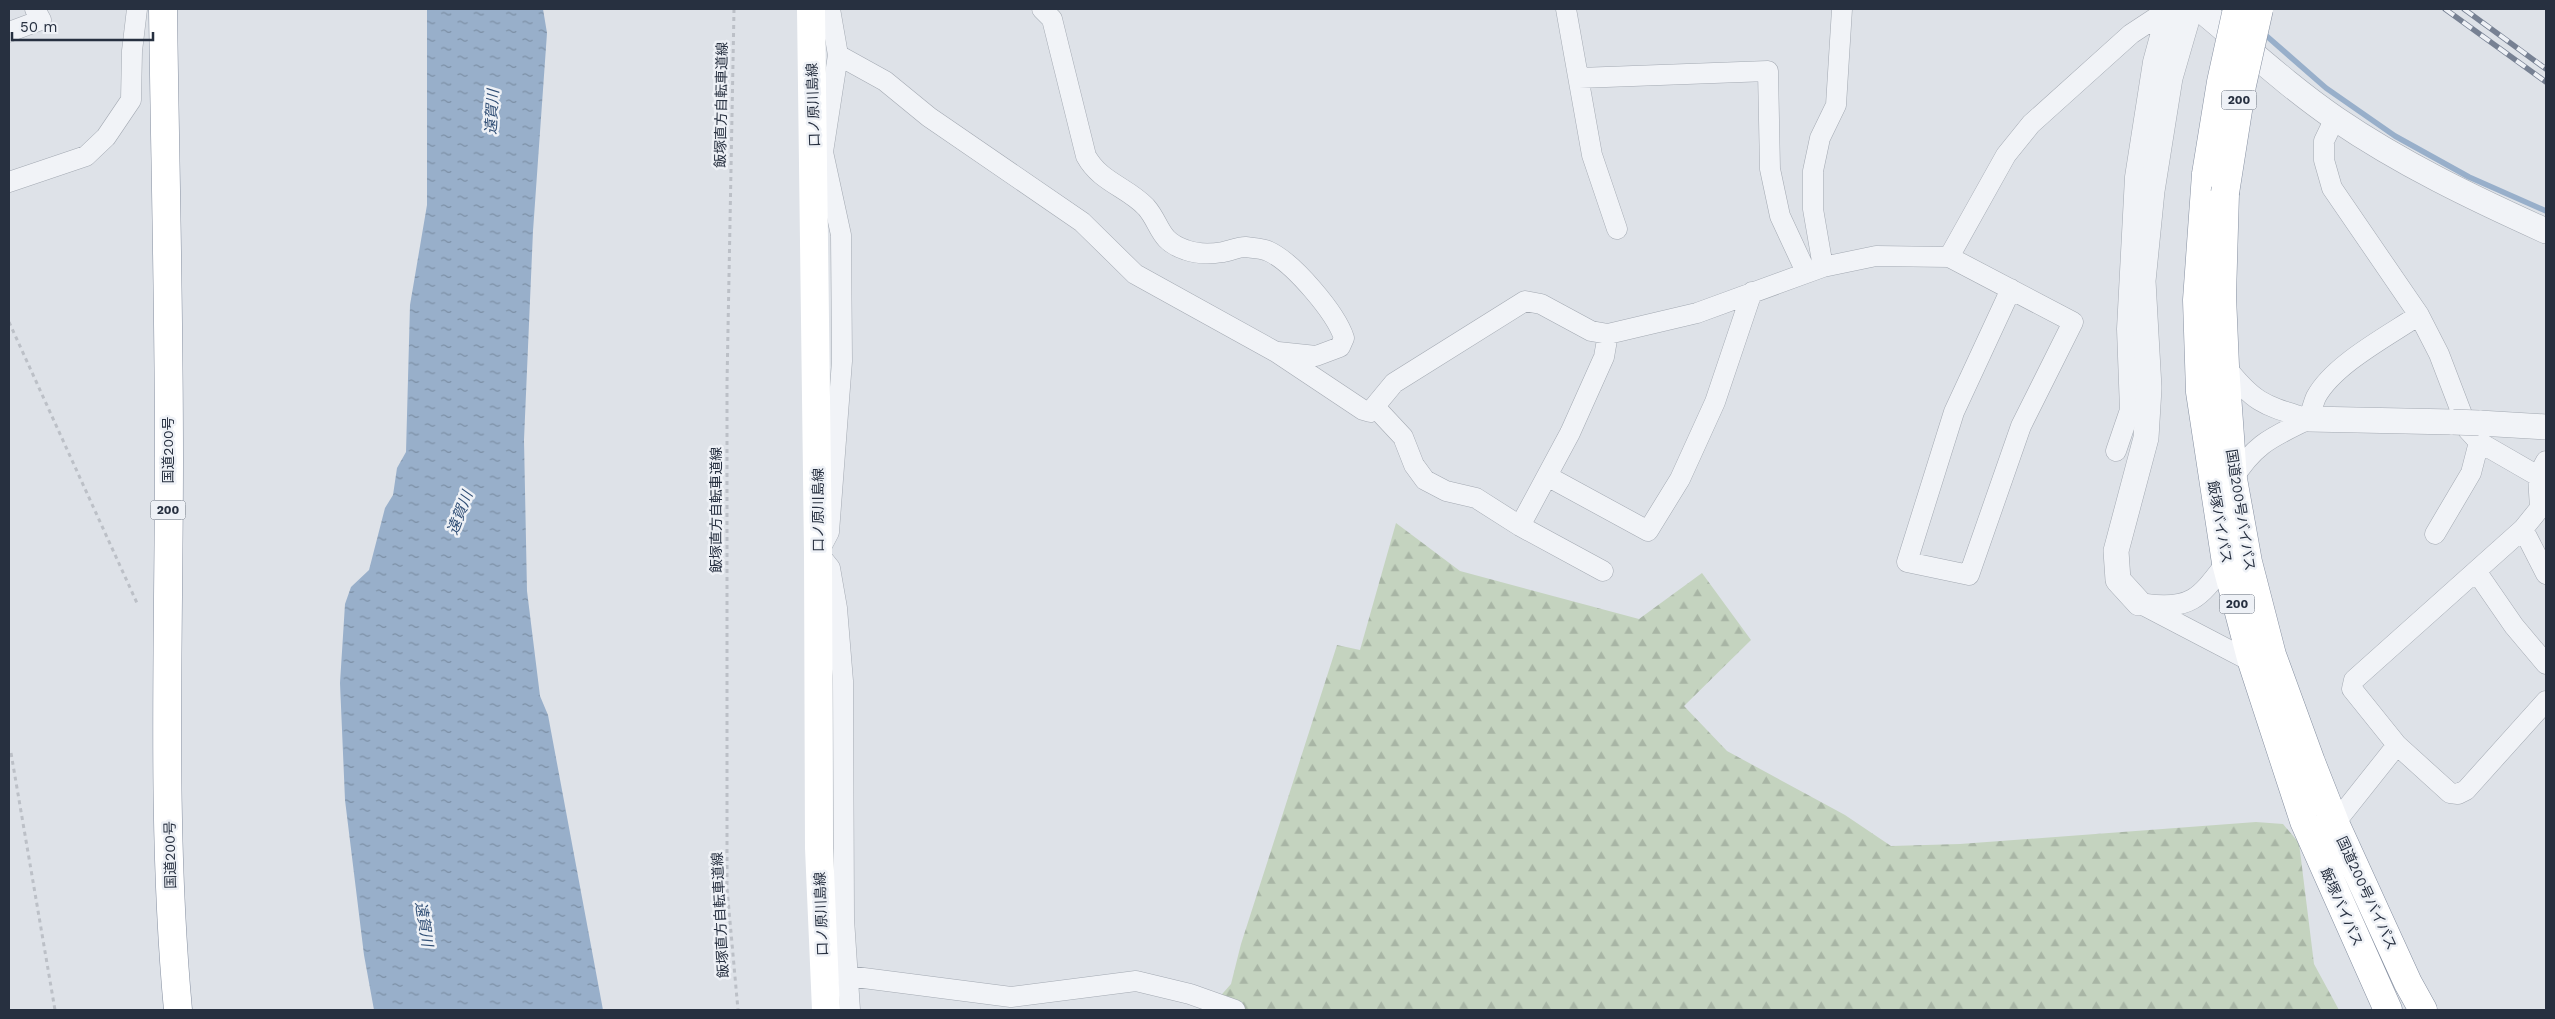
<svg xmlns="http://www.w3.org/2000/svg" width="2555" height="1019" font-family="'Work Sans','Noto Sans JP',sans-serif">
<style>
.forest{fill:url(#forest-firs)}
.water{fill:url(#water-ripples)}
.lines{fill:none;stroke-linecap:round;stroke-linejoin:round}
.stream{stroke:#98afca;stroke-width:5.5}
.minor-casing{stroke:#a3a9b2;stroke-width:21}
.tertiary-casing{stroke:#a3a9b2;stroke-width:26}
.trunk-casing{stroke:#858fa0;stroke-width:29}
.path{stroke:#bcc0c7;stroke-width:3;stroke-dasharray:4 4;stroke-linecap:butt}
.minor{stroke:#f1f3f7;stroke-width:20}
.tertiary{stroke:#f1f3f7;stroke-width:25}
.secondary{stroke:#fff;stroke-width:28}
.trunk{stroke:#fff;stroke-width:28}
.rail-casing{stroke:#778193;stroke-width:5.5}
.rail{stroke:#eef1f6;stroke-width:4;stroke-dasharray:11;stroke-linecap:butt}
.tertiary-bridge-casing{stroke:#a3a9b2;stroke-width:26;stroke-linecap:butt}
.trunk-bridge-casing{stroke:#858fa0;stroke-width:29;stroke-linecap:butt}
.tertiary-bridge{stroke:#f1f3f7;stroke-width:25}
.trunk-bridge{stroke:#fff;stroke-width:28}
.labels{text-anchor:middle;stroke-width:5;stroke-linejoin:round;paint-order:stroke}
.shield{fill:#eef1f6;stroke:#636a77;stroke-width:1}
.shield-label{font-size:12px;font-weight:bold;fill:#273040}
.street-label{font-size:14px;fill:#273040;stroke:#eef1f6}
.water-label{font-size:15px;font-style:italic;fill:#304e75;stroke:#eef1f6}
</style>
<defs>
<pattern id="forest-firs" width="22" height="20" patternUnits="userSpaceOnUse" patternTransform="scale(1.25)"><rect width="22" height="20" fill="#c4d3bf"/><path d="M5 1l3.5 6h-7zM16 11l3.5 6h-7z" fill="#a8b5a5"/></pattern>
<pattern id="water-ripples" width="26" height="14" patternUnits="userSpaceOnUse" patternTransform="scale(1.25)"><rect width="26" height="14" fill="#98afca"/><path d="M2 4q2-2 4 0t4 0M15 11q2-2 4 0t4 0" fill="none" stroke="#7c8fa5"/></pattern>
</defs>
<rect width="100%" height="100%" fill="#dee2e8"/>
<path class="forest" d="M1396 523 1460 571 1639 619 1702 573 1751 640 1684 706 1727 751 1845 815 1891 846 1960 844 2256 822 2283 824 2299 843 2314 964 2339 1010H1208L1231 984 1241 944 1337 645 1360 650Z"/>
<path class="water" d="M427 9H543L547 33 533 231 524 440 527 591 540 696 548 715 603 1010H374L364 955 345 800 340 683 345 604 351 587 369 570 385 508 393 495 397 468 406 452 410 305 427 205Z"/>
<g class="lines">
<path class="stream" d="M2262 32 2326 88 2395 136 2469 177 2546 211"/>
<defs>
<path id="minor" d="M830 9 838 55 885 81 929 117 1082 222 1135 274 1276 352 1363 410 1370 412 1394 383 1525 301 1541 304 1591 331 1608 334 1697 313 1823 267 1876 256 1949 257 2073 322 2021 426 1969 575 1907 562 1954 412 2011 289
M1042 9 1052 19 1086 156C1100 182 1127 187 1146 207 1161 224 1158 241 1186 250 1197 254 1211 254 1223 252 1230 251 1238 247 1245 247 1252 248 1262 248 1268 251 1293 262 1336 313 1344 338L1340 347 1316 356 1278 352
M1566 9 1592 155 1617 229
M9 32 41 20 35 9
M838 55 823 152 841 235 842 361 829 532 818 553 830 568 837 608 843 681 844 919 850 1010
M1579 78 1768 71 1770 169 1780 216 1806 272
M2335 118 2324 141V160L2332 188 2419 315 2439 354 2468 430 2479 442 2538 476
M9 182 86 156 106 137 131 100 132 51 137 9
M1949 257 2006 155 2031 124 2131 34 2169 9
M1823 267 1813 209V171L1820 138 1836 105 1842 9
M2225 366C2255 404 2264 405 2309 419
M1375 407 1403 437 1414 465 1425 480 1446 491 1476 498 1520 526 1603 571
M2116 451 2130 410 2127 329 2135 177 2153 62 2162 29 2171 9
M1547 476 1648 531 1680 479 1715 402 1752 292
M2233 479C2255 443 2273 437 2309 419 2311 412 2313 404 2316 397 2334 364 2388 336 2419 315
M1520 526 1570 433 1604 357 1608 334
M2523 529 2546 574
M2435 534 2471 473 2479 442
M2476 571 2514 626 2546 664
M2139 603 2252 662
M2146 604C2192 610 2200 597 2226 563
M2397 745 2352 689 2354 680 2523 529 2540 508 2538 476 2546 461
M2335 823 2397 745 2450 793 2458 794 2466 790 2546 701
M848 976 1011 997 1136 981 1190 994 1235 1010"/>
<path id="tertiary" d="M2200 9C2245 46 2288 86 2336 119 2402 164 2473 198 2546 231
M2309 419 2453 422
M2479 423 2546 427
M2139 603 2118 580 2116 551 2146 438 2149 388 2143 281 2152 191 2170 78 2190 9"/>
<path id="trunk" d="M163 9C165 158 169 307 169 457 169 641 161 827 178 1010
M2206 174 2197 300 2200 392 2226 563 2252 662 2304 821 2388 1010
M2225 193 2222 296 2225 366 2233 479 2248 562 2272 655 2311 762 2335 823 2408 983 2423 1010"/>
</defs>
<use href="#minor" class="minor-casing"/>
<use href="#tertiary" class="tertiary-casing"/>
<use href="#trunk" class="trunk-casing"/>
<path class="path" d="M734 9 727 383V888L738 1010
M9 322 137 603
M11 753 55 1010"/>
<use href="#minor" class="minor"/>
<use href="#tertiary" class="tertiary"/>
<path class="secondary" d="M811 9 818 553 819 848 826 1010"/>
<use href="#trunk" class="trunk"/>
<defs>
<path id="rail" d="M2445 9 2546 82
M2464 9 2546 69"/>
</defs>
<use href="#rail" class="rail-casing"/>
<use href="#rail" class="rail"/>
<defs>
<path id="tertiary-bridge" d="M2453 422 2479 423"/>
<path id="trunk-bridge" d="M2206 174 2221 82 2237 9
M2225 193 2242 85 2259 9"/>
</defs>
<use href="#tertiary-bridge" class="tertiary-bridge-casing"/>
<use href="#trunk-bridge" class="trunk-bridge-casing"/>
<use href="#tertiary-bridge" class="tertiary-bridge"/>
<use href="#trunk-bridge" class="trunk-bridge"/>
</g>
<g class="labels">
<g class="shield">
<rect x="2221.5" y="90.5" width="35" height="19" rx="4"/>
<rect x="150.5" y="500.5" width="35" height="19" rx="4"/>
<rect x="2219.5" y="594.5" width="35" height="19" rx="4"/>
</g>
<g class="shield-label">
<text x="2239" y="104">200</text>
<text x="168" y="514">200</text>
<text x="2237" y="608">200</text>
</g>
<g class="street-label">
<text transform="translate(721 105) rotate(-89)" y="5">飯塚直方自転車道線</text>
<text transform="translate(813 105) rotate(-92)" y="5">口ノ原川島線</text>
<text transform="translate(168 450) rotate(-90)" y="5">国道200号</text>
<text transform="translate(716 510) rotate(-90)" y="5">飯塚直方自転車道線</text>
<text transform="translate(818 510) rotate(-90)" y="5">口ノ原川島線</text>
<text transform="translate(2241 510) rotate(81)" y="5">国道200号バイパス</text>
<text transform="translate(2220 522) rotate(80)" y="5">飯塚バイパス</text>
<text transform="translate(170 855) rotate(-91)" y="5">国道200号</text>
<text transform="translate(2367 893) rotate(65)" y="5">国道200号バイパス</text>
<text transform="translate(2342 907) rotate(66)" y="5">飯塚バイパス</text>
<text transform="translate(821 914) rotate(-92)" y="5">口ノ原川島線</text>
<text transform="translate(720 915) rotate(-93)" y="5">飯塚直方自転車道線</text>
</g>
<g class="water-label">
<text transform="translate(492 112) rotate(-87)" y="5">遠賀川</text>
<text transform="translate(460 513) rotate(-69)" y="5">遠賀川</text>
<text transform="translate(424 924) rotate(81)" y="5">遠賀川</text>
</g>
</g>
<rect width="2555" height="1019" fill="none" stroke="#273040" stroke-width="20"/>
<path d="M12 32v8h141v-8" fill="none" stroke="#273040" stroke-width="2.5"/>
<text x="20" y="32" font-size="15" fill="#273040" stroke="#eef1f6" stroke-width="4" paint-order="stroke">50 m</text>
</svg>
